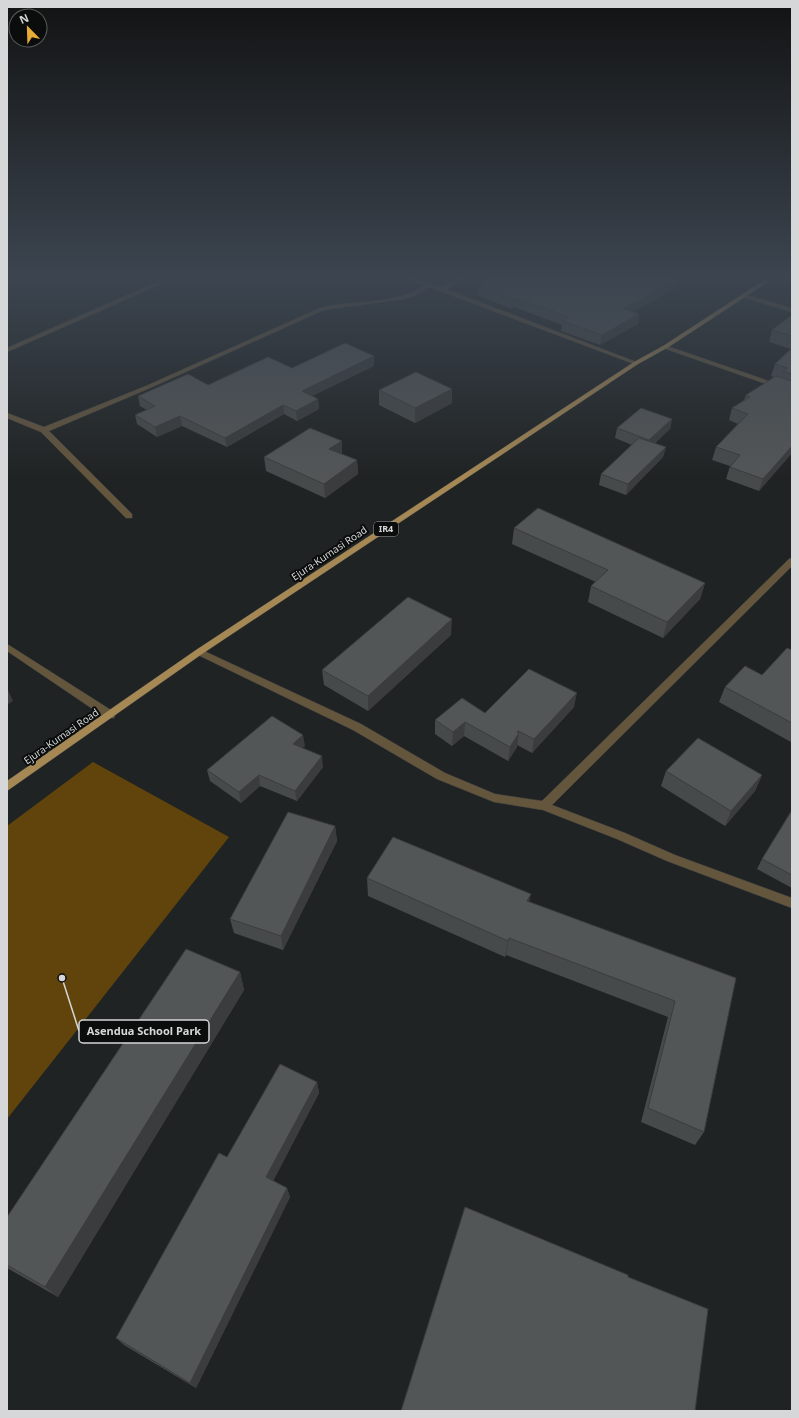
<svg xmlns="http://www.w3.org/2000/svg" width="799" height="1418" font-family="'Noto Sans',sans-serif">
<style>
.green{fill:#60440b}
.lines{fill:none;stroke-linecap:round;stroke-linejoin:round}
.minor-casing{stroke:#3d4040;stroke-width:1}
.primary-casing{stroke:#3d4040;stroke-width:1}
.minor{fill:#64553d;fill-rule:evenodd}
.primary{fill:#a68854;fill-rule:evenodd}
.wall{fill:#474a4b}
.shaded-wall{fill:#3a3c3d}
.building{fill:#535657;stroke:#3a3c3d}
.labels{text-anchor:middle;stroke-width:4;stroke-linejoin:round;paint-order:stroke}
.shield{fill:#0b0c0c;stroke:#989a9b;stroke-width:1}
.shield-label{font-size:9px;font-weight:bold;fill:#d5d7d8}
.street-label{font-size:10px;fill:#d5d7d8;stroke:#0b0c0c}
.leader{fill:none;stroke:#d5d7d8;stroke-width:1.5}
.callout-dot{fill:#d5d7d8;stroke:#0b0c0c;stroke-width:1.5}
.callout{fill:#0b0c0c;stroke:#d5d7d8;stroke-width:1.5}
.callout-label{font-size:11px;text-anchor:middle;font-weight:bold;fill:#d5d7d8}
</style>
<rect width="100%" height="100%" fill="#202323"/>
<path class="green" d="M93 762 229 837 7 1119V826Z"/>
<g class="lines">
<defs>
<path id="minor" d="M164 279H173L7 352V348Z
M410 279H419L441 287 459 279H467L446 289 639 363 634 364 429 287 419 294 404 299 324 310 150 388 49 431 132 514V518H126L41 432 7 418V413L44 427 146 386 320 308C354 299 395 306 425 285Z
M743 294 792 308V312L741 297V295Z
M663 346H667L792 389V393L663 348Z
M792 558V566L552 805 625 833 675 855 792 898V908L667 861 617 839 543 810 494 802 437 779 353 730 196 654 194 652 199 649 202 650 361 724 445 773 495 794 542 801 789 559Z
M7 644 114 712 115 715 114 718H106L7 651Z"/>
<path id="primary" d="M766 279H773L667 348 638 364 202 654 7 791V781L196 650 634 362 663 346Z"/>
</defs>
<use href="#minor" class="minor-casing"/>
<use href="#primary" class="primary-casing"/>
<use href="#minor" class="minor"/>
<use href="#primary" class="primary"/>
</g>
<path class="wall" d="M478 286 678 287 633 312 639 314 638 324 600 345 561 331 562 325 514 307 512 309 477 295Z
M792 315V453L759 491 726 479 730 466 712 460 716 447 738 424 729 420 732 408 744 400 746 395 774 377 771 376 775 364 791 349 769 342 772 330Z
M374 356V366L312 396 318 399 319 409 297 421 284 414 227 447 182 426 157 437 137 424 135 415 147 410 140 406 138 396 208 385Z
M379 390 452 403 415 423 379 405Z
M672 419 670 429 655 443 666 447 663 457 626 495 599 485 601 474 632 445 615 438 617 428Z
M342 454 357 460 358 474 325 498 266 471 264 457Z
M514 528 705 583 700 599 663 638 588 602 591 586 596 582 512 544Z
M451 635 368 711 324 685 322 670Z
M792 650V741L791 742 719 702 725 687 762 675Z
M574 707 532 753 517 745V747L508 761 464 736 452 746 435 734V720L485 713Z
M305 746 302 748 323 767 297 801 260 786 241 803 210 781 207 770Z
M666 771 762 775 755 791 725 826 661 786Z
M792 810V888L757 869 762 859Z
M335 826 337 841 283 950 234 933 230 919Z
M367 878 529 902 736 978 704 1132 695 1145 641 1122 668 1017 506 955 505 957 368 896Z
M240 972 244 990 58 1297 7 1268V1217Z
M317 1082 319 1093 273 1181 287 1188 290 1197 196 1388 124 1345 116 1338Z"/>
<path class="shaded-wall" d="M676 279H679L678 287 621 319 623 309Z
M515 298 514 307 512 309 513 299Z
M639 314 638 324 600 345 602 335Z
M374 356V366L303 400 302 391Z
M452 389V403L415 423V408Z
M318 399 319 409 297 421 296 411Z
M283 405 284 414 227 447 225 438Z
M180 416 182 426 157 437 155 427Z
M672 419 670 429 646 450 649 440Z
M342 441V455L329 449Z
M792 446V453L759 491 763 479Z
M666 447 663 457 626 495 628 484Z
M357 460 358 474 325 498 324 484Z
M705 583 700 599 663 638 667 622Z
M452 619 451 635 368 711V696Z
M7 688 13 701 7 705Z
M577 693 574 707 532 753 534 739Z
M465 722 464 736 452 746 453 732Z
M518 731V735L519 733 517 747 508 761 510 747 517 732Z
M303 735 305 746 294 755 293 744Z
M322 756 323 767 297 801 295 791Z
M259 775 260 786 241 803 239 792Z
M762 775 755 791 725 826 731 811Z
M335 826 337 841 283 950 281 936Z
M531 894 527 911V901Z
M509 938 506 955 505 957 508 941Z
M240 972 244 990 58 1297 45 1287Z
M317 1082 319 1093 270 1187 266 1177Z
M287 1188 290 1197 196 1388 190 1383Z"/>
<path class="building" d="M492 279H676L623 309 639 314 602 335 563 321 569 317 515 298 513 299 478 286Z
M792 315V336L772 330Z
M345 343 374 356 302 391 318 399 296 411 283 405 225 438 180 416 155 427 135 415 155 406 138 396 188 374 208 385 268 357 292 368Z
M792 348V374L783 371 788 368 775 364Z
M416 372 452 389 415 408 379 390Z
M776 376 792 381V446L763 479 730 467 740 455 716 447 748 414 732 408 750 397 746 395Z
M641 408 672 419 649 440 617 428Z
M310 428 342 441 329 449 357 460 324 484 264 457Z
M639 438 666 447 628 484 601 474Z
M538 508 705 583 667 622 591 586 608 570 514 528Z
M408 597 452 619 368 696 322 670Z
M787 648 792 650V723L725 687 745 666 762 675Z
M529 669 577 693 534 739 518 731 517 732 519 733 510 747 465 722 453 732 435 720 462 698 485 713Z
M272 716 303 735 293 744 322 756 295 791 259 775 239 792 207 770Z
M698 738 762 775 731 811 666 771Z
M792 810V875L762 859Z
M288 812 335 826 281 936 230 919Z
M393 837 531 894 527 901 736 978 704 1132 648 1108 675 1001 509 938 508 941 367 878Z
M186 949 240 972 45 1287 7 1265V1217Z
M280 1064 317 1082 266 1177 287 1188 190 1383 116 1338 219 1153 227 1157Z
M465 1207 628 1275V1277L708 1309 695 1411H401Z"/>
<linearGradient id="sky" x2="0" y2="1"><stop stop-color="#121313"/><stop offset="0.58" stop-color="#3c4550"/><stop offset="1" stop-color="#3c4550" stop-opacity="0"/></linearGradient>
<rect width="799" height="478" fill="url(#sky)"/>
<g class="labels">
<rect class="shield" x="374" y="522" width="24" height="14" rx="3"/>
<g class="shield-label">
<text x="386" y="532">IR4</text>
</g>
<g class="street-label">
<text transform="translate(329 553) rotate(-34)" y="4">Ejura-Kumasi Road</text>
<text transform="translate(61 736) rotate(-35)" y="4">Ejura-Kumasi Road</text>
</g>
</g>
<path class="leader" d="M62 978L79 1031"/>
<circle class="callout-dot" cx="62" cy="978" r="4"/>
<rect class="callout" x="79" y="1020" width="130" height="23" rx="4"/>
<g class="callout-label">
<text x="144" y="1035">Asendua School Park</text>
</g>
<rect width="799" height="1418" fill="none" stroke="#d5d7d8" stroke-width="16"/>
<g transform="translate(28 28) rotate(337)"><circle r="19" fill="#0b0c0c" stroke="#5c5d5e"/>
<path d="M0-3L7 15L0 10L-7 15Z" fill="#e7ac37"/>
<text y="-6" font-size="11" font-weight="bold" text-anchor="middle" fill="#d5d7d8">N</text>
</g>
</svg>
